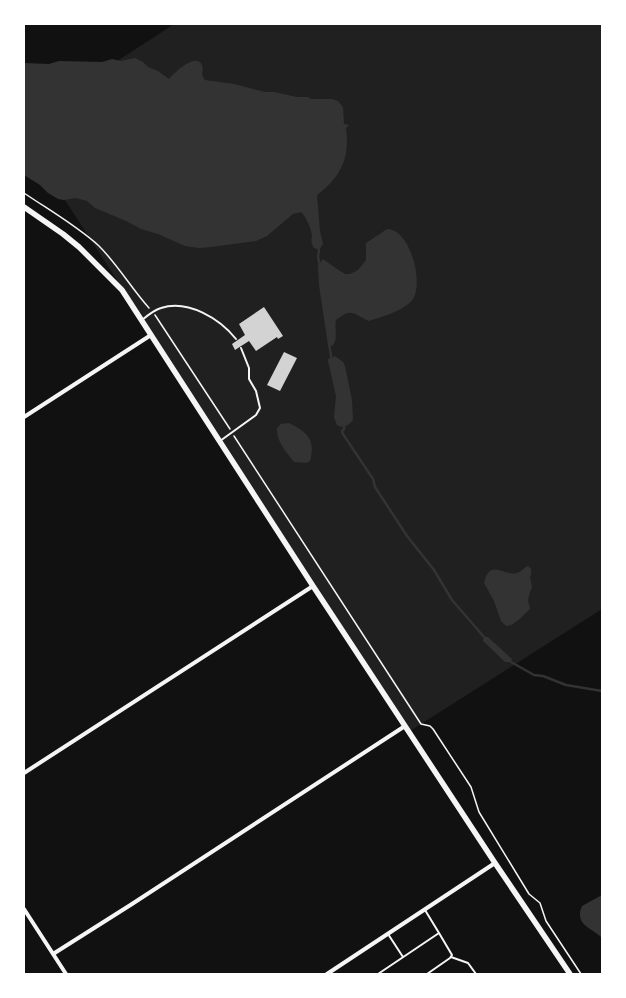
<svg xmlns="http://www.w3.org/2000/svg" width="626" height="998" font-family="'Alegreya Sans',sans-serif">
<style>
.green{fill:#202020}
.water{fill:#333}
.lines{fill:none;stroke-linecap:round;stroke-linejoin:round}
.stream{stroke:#333;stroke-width:2.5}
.building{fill:#d3d3d3}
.path{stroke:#f5f5f5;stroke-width:1.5}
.service{stroke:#f5f5f5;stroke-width:2}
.minor{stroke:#f5f5f5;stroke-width:4}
.secondary{stroke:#f5f5f5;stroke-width:5.5}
</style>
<rect width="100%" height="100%" fill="#111"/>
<path class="green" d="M174 24H602V609L410 731 24 137V122Z"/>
<path class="water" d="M135 58 143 62 148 67 158 71 169 79C174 73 196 52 202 65 204 71 200 75 205 80L234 84 265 92H274L297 97H308L311 99H332L338 101 343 107 344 124 349 125 346 128C350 158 341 177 317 195L320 231 323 244 319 250 314 248C311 243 311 240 312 236 312 230 305 215 301 212L293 214 267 236 256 241 211 247 199 248 185 246 158 234 141 229 126 221 95 208 87 201 76 198 64 200 58 199 48 193 40 185 24 175V63L49 64 59 61 102 62 112 59 121 61Z
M387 229C410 229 424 282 413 299 406 310 381 317 369 321 353 314 352 307 336 320 334 329 339 339 332 346L328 345 319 285 318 265 323 259 340 271 345 274H350L358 270 366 260V243Z
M335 356 343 362 345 366 352 400 353 420C349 425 343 429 337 425L334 417 336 396 328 361V359Z
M289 423C307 432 316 439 310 461L306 463 294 462C286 452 276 441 277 428L281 424Z
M528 566 531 569V575L530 577 532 587 530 592 528 600 530 609C523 615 515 626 506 626L501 621 494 601 484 583C490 557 505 577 517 573 521 572 524 568 528 566Z
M484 637H488L512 659 511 662H505L483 641Z
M602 895V938C591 927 574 925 582 906Z"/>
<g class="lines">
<path class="stream" d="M319 250 318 257 320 266
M329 344 332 361
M344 425V429L342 431 343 434 373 479 375 487 407 536 434 570 452 600 484 637
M511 662 534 675 543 676 566 685 602 691"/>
</g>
<path class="building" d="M264 307 283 336 278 339 277 337 256 351 249 341 235 350 232 344 245 335 239 324Z
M284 352 297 358 280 391 267 385Z"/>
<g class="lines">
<path class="path" d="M24 193C49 210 77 226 99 246 118 265 131 288 149 308
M155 315 230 429
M234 436 421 724 430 726 433 729 471 787 479 812 529 894 540 903 546 921 581 974"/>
<path class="service" d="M142 320C148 315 154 310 161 308 188 299 220 319 236 339
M220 441 256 415 260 408 256 391 249 379V368L241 348
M425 910 439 933
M388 934 403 957
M451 957 468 963 476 974
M378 974 439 933 452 955 450 958 427 974"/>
<path class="minor" d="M24 417 151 335
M24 773 313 586
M24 909 66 974
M53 954 132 904 405 726
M327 974 495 863"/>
<path class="secondary" d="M24 207 63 234 79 247 122 290 313 586 495 863 570 974"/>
</g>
<rect width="626" height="998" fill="none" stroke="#ffffff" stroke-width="50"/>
</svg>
